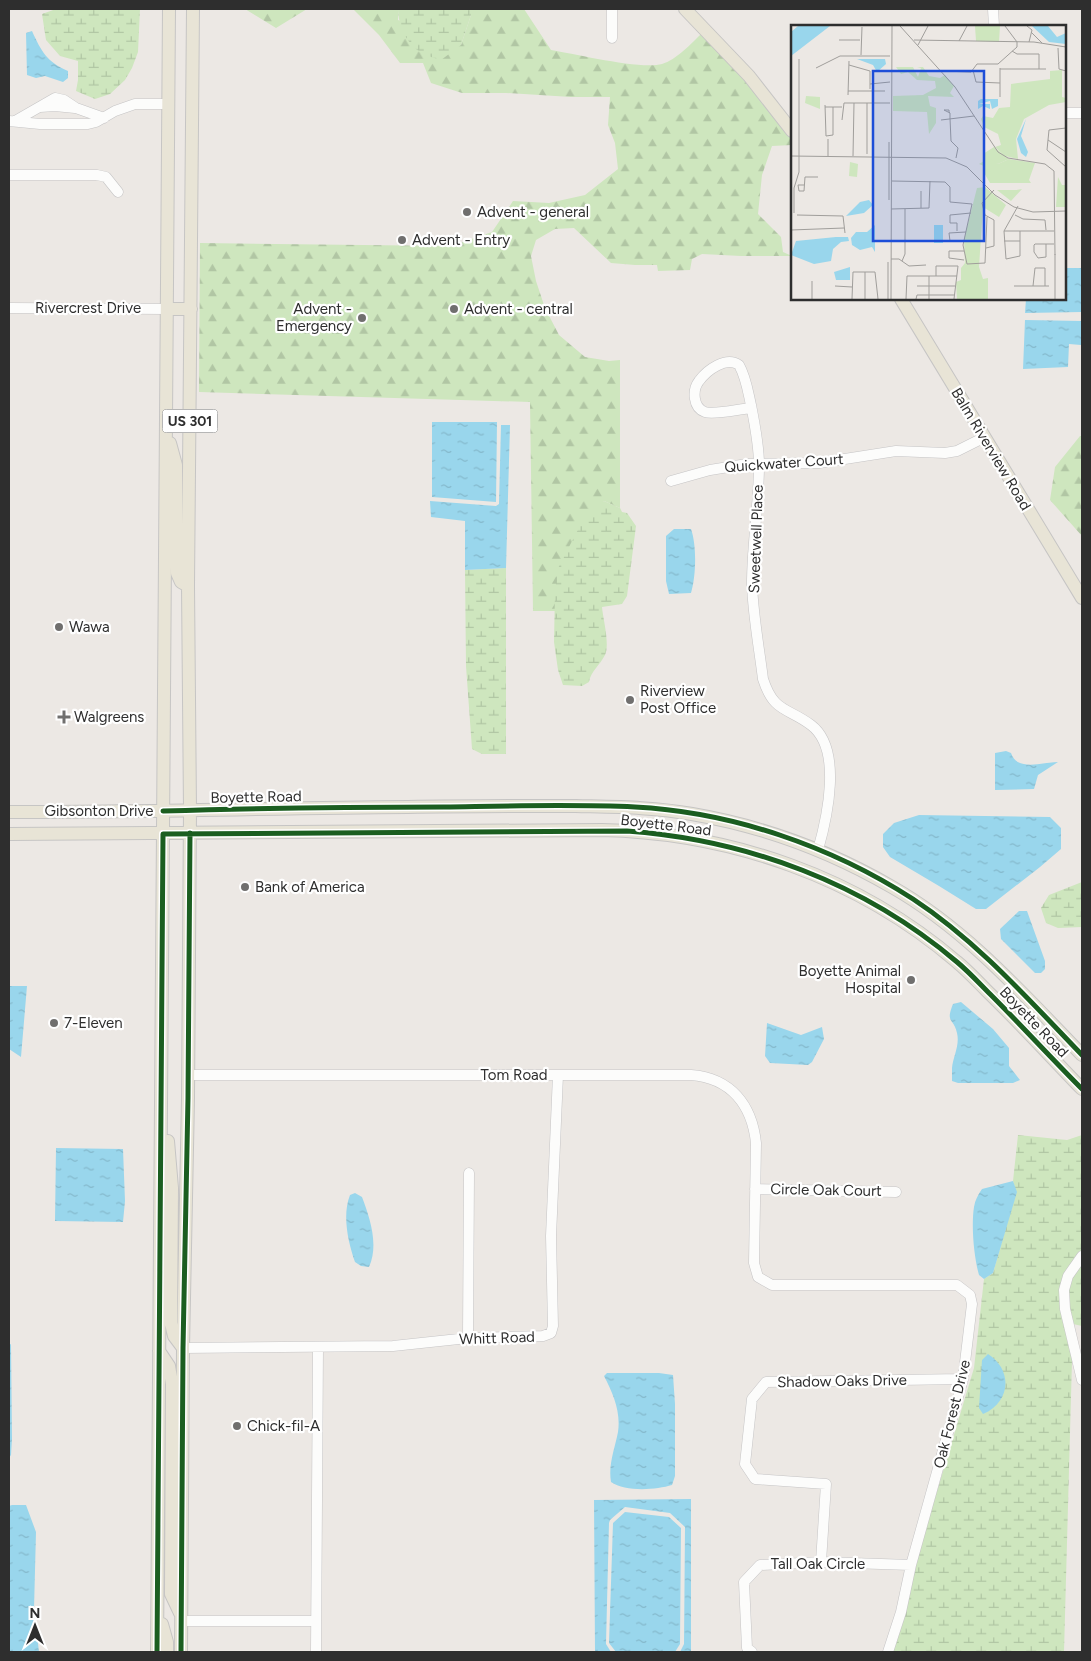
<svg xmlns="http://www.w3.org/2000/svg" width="1091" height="1661" font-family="Figtree,sans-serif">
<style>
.forest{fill:url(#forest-firs)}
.wetland{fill:url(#wetland-marsh)}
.water{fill:url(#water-ripples)}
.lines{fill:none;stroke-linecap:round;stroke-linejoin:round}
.minor-casing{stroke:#c5c4c5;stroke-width:11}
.major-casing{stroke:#c6c5c4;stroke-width:14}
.minor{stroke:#fcfcfb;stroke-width:10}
.major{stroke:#e8e4d6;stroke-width:12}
.cycleway-casing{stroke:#fff;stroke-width:8}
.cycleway{stroke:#1b5e20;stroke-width:5}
.poi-dot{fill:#706f6e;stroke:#fff;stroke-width:2}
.labels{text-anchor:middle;stroke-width:4.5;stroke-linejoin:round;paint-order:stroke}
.shield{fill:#fff;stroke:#6d6d6d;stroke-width:1}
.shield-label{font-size:14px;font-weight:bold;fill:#2e2e2e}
.poi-label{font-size:15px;fill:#2e2e2e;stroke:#fff;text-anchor:start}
.street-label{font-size:15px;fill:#2e2e2e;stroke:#fff}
.inset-road{fill:none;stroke:#a09e9b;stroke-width:1}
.view{fill:#1d4ed8;fill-opacity:0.15;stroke:#1d4ed8;stroke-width:2.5}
.inset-edge{fill:none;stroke:#2e2e2e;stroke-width:2.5}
</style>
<defs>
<pattern id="forest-firs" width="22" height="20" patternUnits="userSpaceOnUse" patternTransform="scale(1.25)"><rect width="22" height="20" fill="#cee6be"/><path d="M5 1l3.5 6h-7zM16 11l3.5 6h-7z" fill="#b1c6a4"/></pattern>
<pattern id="wetland-marsh" width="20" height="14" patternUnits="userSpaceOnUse" patternTransform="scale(1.25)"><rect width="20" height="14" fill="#cee6be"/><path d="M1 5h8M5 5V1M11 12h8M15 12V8" fill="none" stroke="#b1c6a4"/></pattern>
<pattern id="water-ripples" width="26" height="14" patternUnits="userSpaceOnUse" patternTransform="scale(1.25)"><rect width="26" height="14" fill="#99d6ec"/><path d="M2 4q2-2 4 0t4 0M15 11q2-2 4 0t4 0" fill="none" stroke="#84b8cb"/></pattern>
</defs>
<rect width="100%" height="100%" fill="#ece8e4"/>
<path class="forest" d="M245 9H307L276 28Z
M353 9H398V20L461 45 471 15V9H524L551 50C576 54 641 70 662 64 676 60 692 43 702 33L746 80 792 138V145L772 146 762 175 758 214 781 237 783 252 792 256H741L702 254 692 259 690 270 658 271 657 265H635L611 263 574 228 555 229 536 240 531 256 536 281 545 308 559 335 585 357 609 361 620 360V508L604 501 556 605 555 611H533L530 402 199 392 200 243 451 246 492 232 513 201 549 203 585 195 618 169 615 143 608 125 610 97H571L506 93H462L431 83 423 63H400L379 35Z
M1080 436H1082V536L1050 500 1055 467Z"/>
<path class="wetland" d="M56 9H140L138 52 132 68 125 80 110 94 95 99 76 91 78 80V61L60 56 46 40 42 14Z
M398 9H471V15L461 45 441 60C435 58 427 56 422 53 407 45 398 25 398 9Z
M604 501 620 508 622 512 627 513 636 526 627 596 622 604 602 607C603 619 610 644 605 655 600 665 591 671 589 682L582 686 563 685 558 670 554 642 555 590 559 566 581 524Z
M506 568V754H482L472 749 466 666 465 570Z
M1082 882V927L1058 928 1046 923 1041 908 1049 895Z
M1018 1135 1067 1140 1082 1135V1326L1073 1324 1064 1652H892L893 1638 974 1368 984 1279 993 1273 1016 1192 1013 1181Z"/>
<path class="water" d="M32 31C41 51 47 62 68 71V78L63 82 45 76 36 78 27 75 26 33Z
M1065 268H1082V312L1025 313 1026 299H1065Z
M1025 320 1082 321V367L1081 345 1069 344 1068 367 1023 369Z
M432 422H497L496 502 432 497Z
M501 425H510L506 568 465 570V521L431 517 430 501 496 506 499 504Z
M674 529H691C697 546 696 576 691 593L669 594 666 581V536Z
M1006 751 1011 753C1017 772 1043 762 1058 762L1038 775 1034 789 995 790V753Z
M919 815 1050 817 1061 828V849L1040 867 986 909H976L939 886 890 857 883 847V834L894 823Z
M1019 911H1027L1045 961V969L1041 973H1035L1001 939 1000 929Z
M9 986H27L21 1057 9 1049Z
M961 1002 993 1029 1009 1048V1066L1020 1080 1013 1083H958L952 1081C952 1077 952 1072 952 1068 953 1057 960 1045 957 1033 954 1018 945 1024 953 1004Z
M767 1023 801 1035 822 1027 824 1039 812 1062 808 1065 770 1063 765 1056Z
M56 1148 123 1149 125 1201 123 1222 55 1221Z
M1013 1181 1017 1192 993 1273 984 1279 979 1275C974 1258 971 1226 974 1207 975 1200 978 1195 982 1189Z
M355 1193 362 1197C370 1218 379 1245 369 1267L361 1266 355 1262C348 1242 342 1215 350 1195Z
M11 1344 12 1439 11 1455 9 1458V1345Z
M988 1354C1013 1370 1011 1402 983 1414L979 1408 982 1360Z
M607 1373H659L673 1375 675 1404V1476L672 1485C656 1490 625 1492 611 1482 608 1465 615 1448 618 1432 621 1412 613 1393 604 1376Z
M691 1499V1652H680L684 1644 685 1527 670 1513 625 1507 610 1520 609 1523 606 1644 611 1652H595L594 1500Z
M12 1505H26L36 1532 34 1609 39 1652H9V1506Z
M625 1512 669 1517 681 1528 680 1644 675 1652H616L609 1643 613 1523Z"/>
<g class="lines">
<defs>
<path id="minor" d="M993 9 994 26
M612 38V9
M40 107 55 106 75 108
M1065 113H1082
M9 121 40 124H88L96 122 115 111 135 104H168
M15 121 55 98 64 100 76 108 104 118
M9 175H97L106 177 118 192
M9 308 167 309
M751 408C739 409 715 415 705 412 693 408 692 390 699 381 707 370 726 356 739 365 746 377 748 392 751 405 755 425 759 445 759 465 759 505 752 544 752 584 753 615 759 647 763 679 774 713 787 707 811 725 843 749 827 818 818 850
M671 481 710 470 747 464 819 463 896 451 945 453 957 451 985 437
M188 1075H691C731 1078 752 1105 756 1143L754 1263 758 1277 772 1285H957L970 1295 972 1304 963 1379 911 1565 901 1612 888 1652
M755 1189 896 1192
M1082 1256 1068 1276 1064 1290 1065 1309 1082 1380
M468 1338 469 1173
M183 1348 393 1346 468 1338 543 1336 551 1333 553 1326 551 1236 558 1075
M821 1562 826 1484 755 1479 745 1464 752 1399 766 1382 963 1379
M181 1621H316
M316 1652 318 1347
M752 1652 747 1648 744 1582 760 1565 821 1562 911 1565"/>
<path id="major" d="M685 9 749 76 792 131
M901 299 1082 598
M167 309H191
M170 443 176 465 177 573 181 582 188 586
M9 812C142 812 275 808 408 807 464 806 520 806 576 806 615 807 654 807 692 814 762 826 830 851 892 887 966 929 1024 995 1082 1055
M9 834 602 830C731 833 858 877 957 962 968 971 977 981 987 991 1020 1023 1051 1057 1082 1089
M168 1141 172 1188 171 1323 174 1336 183 1348
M159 1351 169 1366 172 1384 171 1594 180 1613
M162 1624 167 1642V1652
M157 1652 169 9
M181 1652 183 1348 188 1098 190 810 188 586 193 9"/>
</defs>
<use href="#minor" class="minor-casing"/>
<use href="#major" class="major-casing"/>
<use href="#minor" class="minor"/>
<use href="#major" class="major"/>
<defs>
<path id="cycleway" d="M163 811C256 808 350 807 444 807 507 806 571 804 635 807 732 812 831 846 913 899 977 941 1029 1000 1082 1055
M157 1652 163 834 627 831C748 840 864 883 957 962 969 972 979 983 990 994 1021 1025 1051 1058 1082 1089
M181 1652 183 1348 188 1098 190 833"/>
</defs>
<use href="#cycleway" class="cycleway-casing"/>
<use href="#cycleway" class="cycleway"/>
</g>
<g class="poi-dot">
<circle cx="467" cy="212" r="5"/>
<circle cx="402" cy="240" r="5"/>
<circle cx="454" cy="309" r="5"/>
<circle cx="362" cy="318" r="5"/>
<circle cx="59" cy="627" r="5"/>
<circle cx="630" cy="700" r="5"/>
<path d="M61.5 709.5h5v5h5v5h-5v5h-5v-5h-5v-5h5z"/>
<circle cx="245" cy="887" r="5"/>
<circle cx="911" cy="980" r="5"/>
<circle cx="54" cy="1023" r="5"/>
<circle cx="237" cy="1426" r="5"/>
</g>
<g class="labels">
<rect class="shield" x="162.5" y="409.5" width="55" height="23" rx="4"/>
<g class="shield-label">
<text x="190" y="426">US 301</text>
</g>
<g class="poi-label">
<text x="477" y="217">Advent - general</text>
<text x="412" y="245">Advent - Entry</text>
<text x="352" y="314" text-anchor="end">Advent -<tspan x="352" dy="17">Emergency</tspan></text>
<text x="464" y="314">Advent - central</text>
<text x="69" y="632">Wawa</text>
<text x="640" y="696">Riverview<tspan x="640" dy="17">Post Office</tspan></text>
<text x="74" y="722">Walgreens</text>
<text x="255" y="892">Bank of America</text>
<text x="901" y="976" text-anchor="end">Boyette Animal<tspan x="901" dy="17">Hospital</tspan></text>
<text x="64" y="1028">7-Eleven</text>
<text x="247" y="1431">Chick-fil-A</text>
</g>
<g class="street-label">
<text x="88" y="313">Rivercrest Drive</text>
<text transform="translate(991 449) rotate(59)" y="5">Balm Riverview Road</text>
<text transform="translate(784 463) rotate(-4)" y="5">Quickwater Court</text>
<text transform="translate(756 539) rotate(-88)" y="5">Sweetwell Place</text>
<text transform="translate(256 797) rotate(-1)" y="5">Boyette Road</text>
<text x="99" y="816">Gibsonton Drive</text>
<text transform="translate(666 825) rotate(7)" y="5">Boyette Road</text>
<text transform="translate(1034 1022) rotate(46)" y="5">Boyette Road</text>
<text x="514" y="1080">Tom Road</text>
<text transform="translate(826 1190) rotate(1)" y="5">Circle Oak Court</text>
<text transform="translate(497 1338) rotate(-2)" y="5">Whitt Road</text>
<text transform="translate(842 1381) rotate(-1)" y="5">Shadow Oaks Drive</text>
<text transform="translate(952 1414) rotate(-76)" y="5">Oak Forest Drive</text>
<text x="818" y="1569">Tall Oak Circle</text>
</g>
</g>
<g transform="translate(791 25)">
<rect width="275" height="275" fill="#ece8e4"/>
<path d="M184 1H209L208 17 185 16Z" fill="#cee6be"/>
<path d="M105 42H122L127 52 130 43 126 42H132L138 51 149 53 154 50 163 61 159 68 163 72 137 71 139 81 145 83V98L138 109 136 87 102 86V71L132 70 145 63 144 56 126 55 117 47 110 49ZM271 45V72L275 73V77L258 80 233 94 225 114 227 134 214 131 204 122 210 120 207 109 193 102 190 94 192 91 202 93 208 83 219 82 220 59 259 54V46ZM15 71 29 72V84L14 78ZM203 122 218 134 207 139 198 136 192 129Z" fill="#cee6be"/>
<path d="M192 129 207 139 218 134 244 138 238 155 240 158H199L192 146 193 141 188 139 193 136ZM59 137 67 139 66 152 58 151ZM267 152 271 160H275V182H265ZM194 162 215 180 208 192 192 182 188 242 192 254 197 253V274H166L165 257 170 255V243L174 238 173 214 186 163ZM231 164 220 176 206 165H225Z" fill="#cee6be"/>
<path d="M7 1H39L0 31V7ZM241 1H257L266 12 275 8V19L258 17ZM66 34H94L95 39 86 47 82 40ZM190 74H207V81L201 84 199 76 188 79H199V84L192 81 187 84V76ZM235 94 230 111 237 127 235 132 230 128 226 114ZM78 175 82 180 73 188 55 191 69 177ZM84 200V227L81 222 69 225 61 220 60 213 65 207H76ZM143 200H152V218H143ZM45 212H57L58 216 50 217 42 224 40 236 23 239 0 230 5 216ZM59 242V255H45L43 247Z" fill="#99d6ec"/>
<path class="inset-road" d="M109 1 164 62 207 127 217 133 254 139 263 146 264 230M214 1 226 17M236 1 241 5 238 17M240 7 251 18M48 15H69M123 15 243 17 275 22M168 16 176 1M127 20 137 1M267 23 268 44 275 46M221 26 226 29H248V44M70 30 71 2M58 40 79 46V64M25 43 49 31H99M209 44H255M182 45 185 57 209 58M151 46 180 47 186 39H207L226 22V17M79 59 99 57M57 66H94M57 70 58 36M209 72V43M34 80 35 111 42 110V82M34 82H51M159 88 153 85H158V87L159 88V93L160 116 167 123 165 133M51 95 53 78H99M150 95 183 91M275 103 258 105 256 125 275 142M37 114V131M257 115 275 127M76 129V78M0 131 155 133 176 142 204 170 223 182 242 187 275 186M62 131 63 78M101 156 154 157 159 162V177L181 179 172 220 176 239 194 238 196 192M13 160H7L8 166H13L14 152H27M98 175V117M227 181 213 206 215 234 229 231V206M130 183V166M100 184 138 183 139 156M3 188V163L8 147V34M6 190 52 191 54 208M224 190 232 194 254 195 255 205M0 205 53 203M166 206V198H159V190L180 188M213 206H263M172 216H159L158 208 175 207M213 216H229M255 219V232L247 233 243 227V220L244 219H263M195 223 203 221V195L194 190 191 178 203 165M100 234H108L118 241 135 240M173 235 158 233V226H173M111 236 114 229V184M138 251V274M145 251V241H167L163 274M21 256V274M44 261 61 262M126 261H164M223 261H258M242 261 244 243H254V261M61 274 62 247H84L87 274M74 274V247M97 274V237M100 274 101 1M115 274 116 251H166M125 274 126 270H163M264 274V229"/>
<path class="view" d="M82 46H193V216H82Z"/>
<rect width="275" height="275" class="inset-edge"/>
</g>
<rect width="1091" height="1661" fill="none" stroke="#2e2e2e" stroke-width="20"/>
<g transform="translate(35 1626)" stroke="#ffffff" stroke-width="4" paint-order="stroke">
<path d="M0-4L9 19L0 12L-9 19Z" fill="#2e2e2e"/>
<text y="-8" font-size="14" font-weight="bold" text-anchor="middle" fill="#2e2e2e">N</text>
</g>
</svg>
